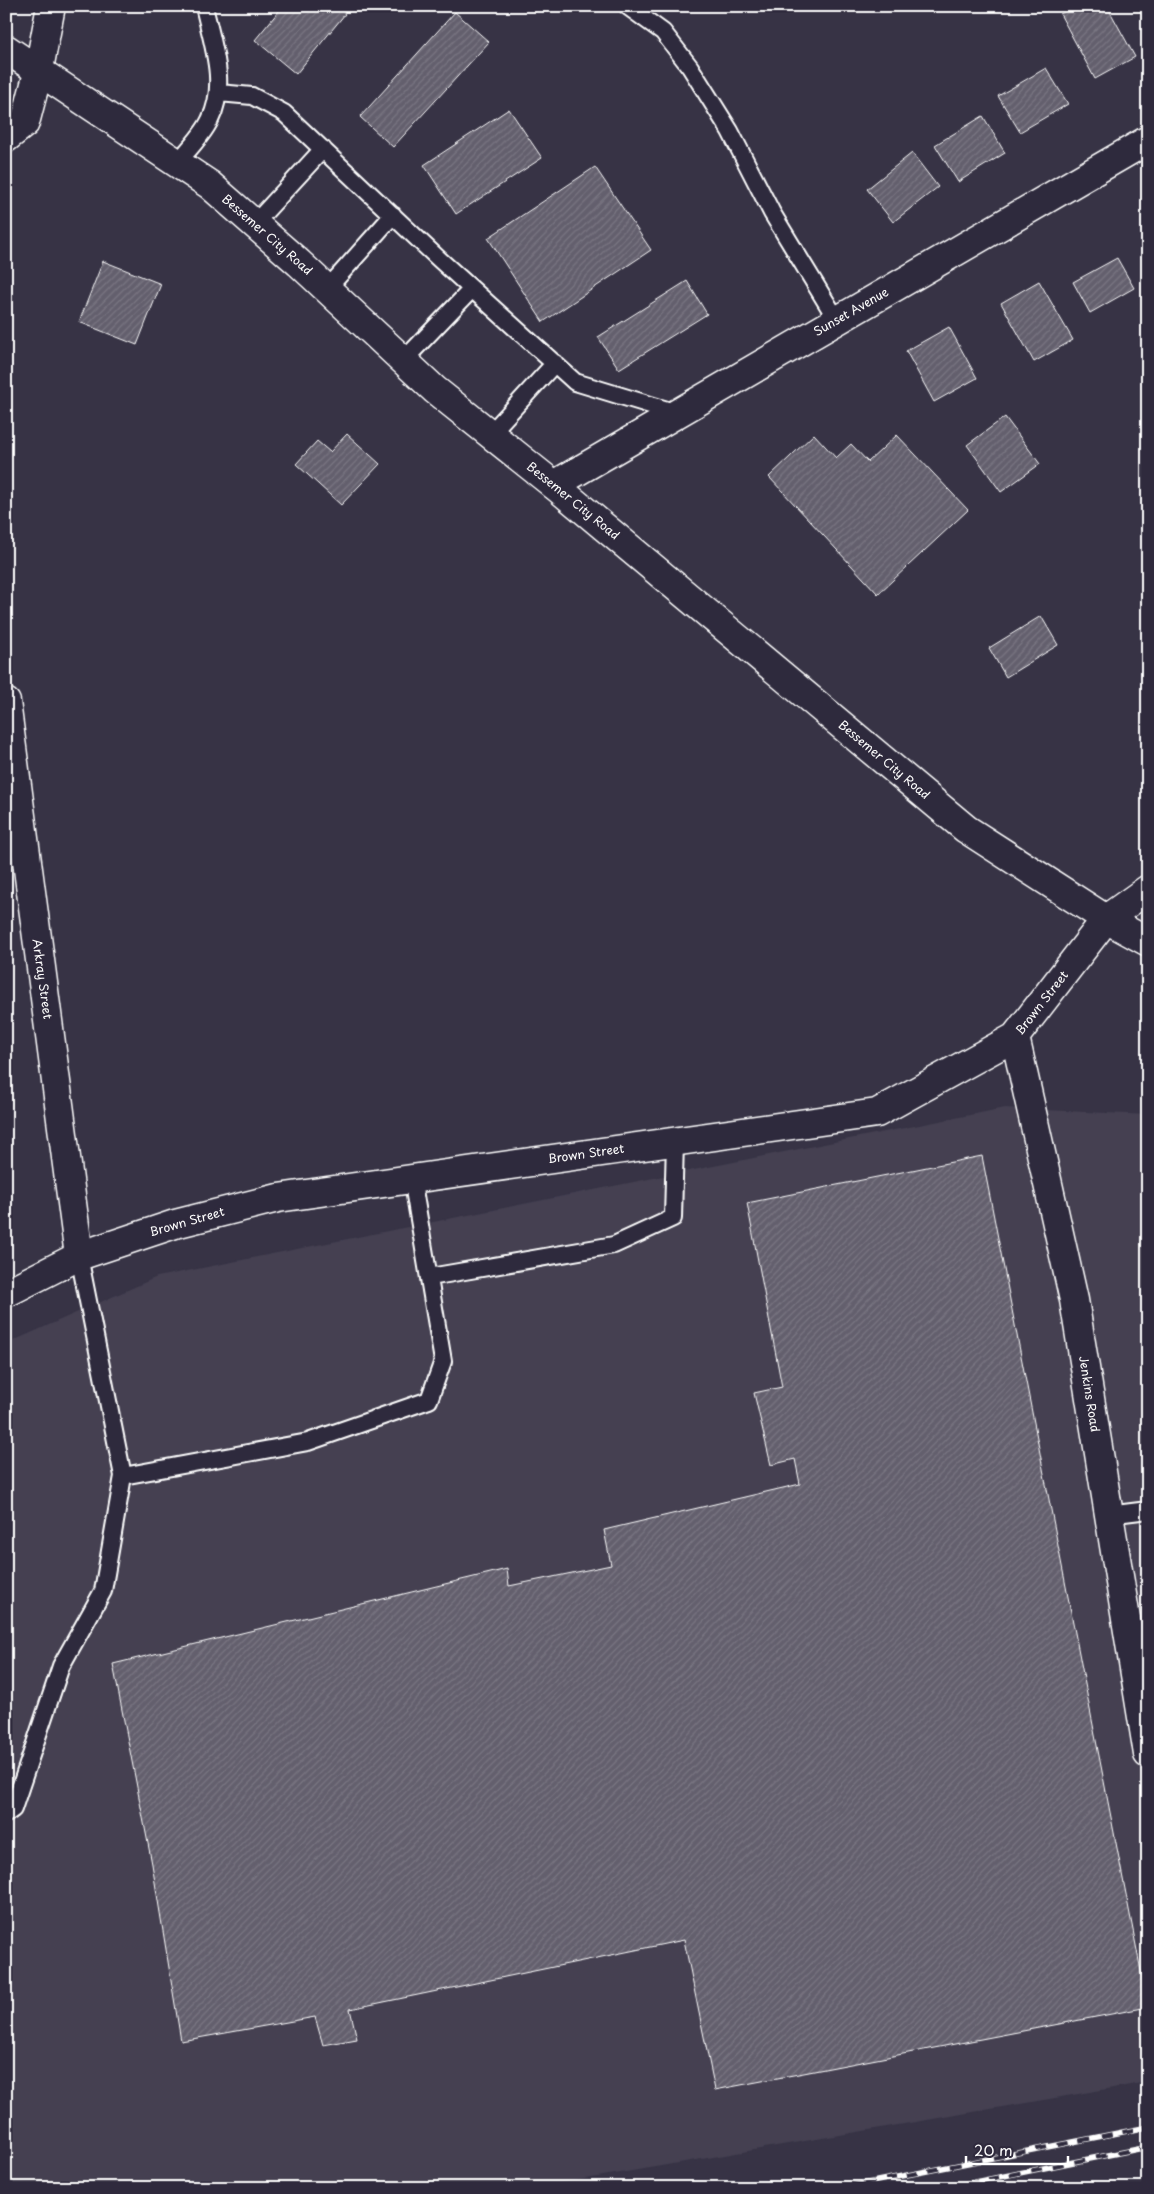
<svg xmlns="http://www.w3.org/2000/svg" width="1154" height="2194" font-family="'Playpen Sans',sans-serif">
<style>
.built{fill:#444051}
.building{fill:url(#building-hatch);stroke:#fff}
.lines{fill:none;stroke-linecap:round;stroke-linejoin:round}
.lane-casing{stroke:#fff;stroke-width:20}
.street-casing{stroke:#fff;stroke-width:31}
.secondary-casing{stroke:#fff;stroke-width:31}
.primary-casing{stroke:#fff;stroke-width:31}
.lane{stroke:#2f2a3d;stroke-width:16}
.street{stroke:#2f2a3d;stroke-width:28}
.secondary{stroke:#2f2a3d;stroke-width:28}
.primary{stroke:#2f2a3d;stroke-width:28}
.rail-casing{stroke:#fff;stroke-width:5.5}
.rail{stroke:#2f2a3d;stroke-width:4;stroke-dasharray:11;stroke-linecap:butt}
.labels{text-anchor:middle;stroke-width:5;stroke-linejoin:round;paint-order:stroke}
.street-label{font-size:12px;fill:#fff;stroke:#2f2a3d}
</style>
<defs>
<pattern id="building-hatch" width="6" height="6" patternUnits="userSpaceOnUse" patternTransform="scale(1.25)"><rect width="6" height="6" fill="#635f6d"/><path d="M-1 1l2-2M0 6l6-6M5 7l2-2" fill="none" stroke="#7a7783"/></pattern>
</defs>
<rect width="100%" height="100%" fill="#373345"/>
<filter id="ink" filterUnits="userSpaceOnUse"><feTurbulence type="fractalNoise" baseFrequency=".02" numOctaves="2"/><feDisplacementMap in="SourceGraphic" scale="10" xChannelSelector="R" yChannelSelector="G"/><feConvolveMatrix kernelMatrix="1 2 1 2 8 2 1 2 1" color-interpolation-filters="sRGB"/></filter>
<g filter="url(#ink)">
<path class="built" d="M1005 1108 1148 1115V2082L533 2188H6V1344L157 1277Z"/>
<path class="building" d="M283 6H336L345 14 296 74 255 40Z
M1075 6H1107L1135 57 1095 79 1060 14Z
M455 12 489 42 393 147 360 117Z
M1046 68 1068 104 1020 132 998 96Z
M509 109 542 158 456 214 424 165Z
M983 116 1005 153 958 182 935 145Z
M912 153 938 187 893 222 867 189Z
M595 167 651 250 543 322 488 238Z
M1117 258 1134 288 1090 313 1073 282Z
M103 261 161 284 137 345 79 322Z
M687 281 707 314 619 369 598 337Z
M1039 281 1073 340 1034 362 1001 303Z
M949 327 977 378 934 402 906 351Z
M1005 417 1040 464 1001 492 967 445Z
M347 434 380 464 341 505 296 464 317 441 330 452Z
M814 434 836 458 851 444 868 462 897 435 968 510 878 594 769 477Z
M1041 616 1058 645 1006 677 989 648Z
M982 1156 1148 2007 715 2090 684 1940 350 2009 357 2039 323 2045 315 2017 181 2041 152 1864 113 1664 507 1569 509 1586 611 1565 604 1530 800 1484 795 1459 771 1465 754 1393 782 1387 747 1203Z"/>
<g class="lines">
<defs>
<path id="lane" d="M627 6 663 32 690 67 730 131 772 213 837 320
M219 93 252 96 284 113 440 260 575 382 677 413
M177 163C188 150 203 135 210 120 228 84 212 43 204 6
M254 224 323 149
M327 289 393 215
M404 360 472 289
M490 434 555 363
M430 1277 614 1245 673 1218 675 1141
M123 1476 308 1442 429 1400 443 1361 412 1178
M1108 1515 1148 1510
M1129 1642 1148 1640
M6 1814 13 1809 61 1666 103 1591 123 1476 79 1256"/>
<path id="street" d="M6 138 25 123 39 69
M554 485 1148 140
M6 702 79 1256
M1015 1037 1074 1300 1148 1754
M6 1293 79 1256 175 1224 278 1198 877 1113 1015 1037 1106 919 1148 889"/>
<path id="secondary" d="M39 69 51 6"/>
<path id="primary" d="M6 49 210 185 299 263 435 390 554 485 966 829 1106 919 1148 942"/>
</defs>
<use href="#lane" class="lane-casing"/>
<use href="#street" class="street-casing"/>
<use href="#secondary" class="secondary-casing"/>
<use href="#primary" class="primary-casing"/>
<use href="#lane" class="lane"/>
<use href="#street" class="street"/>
<use href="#secondary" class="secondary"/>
<use href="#primary" class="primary"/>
<defs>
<path id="rail" d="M842 2188 1148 2127
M945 2188 1148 2147"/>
</defs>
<use href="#rail" class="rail-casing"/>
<use href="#rail" class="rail"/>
</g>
</g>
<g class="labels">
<g class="street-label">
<text transform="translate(267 235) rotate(41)" y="4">Bessemer City Road</text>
<text transform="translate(851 312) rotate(-30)" y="4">Sunset Avenue</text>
<text transform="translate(573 501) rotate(39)" y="4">Bessemer City Road</text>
<text transform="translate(884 760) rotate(40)" y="4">Bessemer City Road</text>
<text transform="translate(42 979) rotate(82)" y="4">Arkray Street</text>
<text transform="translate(1042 1003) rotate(-52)" y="4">Brown Street</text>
<text transform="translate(586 1154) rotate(-8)" y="4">Brown Street</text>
<text transform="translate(187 1222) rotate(-16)" y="4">Brown Street</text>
<text transform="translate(1089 1394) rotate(81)" y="4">Jenkins Road</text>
</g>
</g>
<rect width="1154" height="2194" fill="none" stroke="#2f2a3d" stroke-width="25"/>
<rect x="12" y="12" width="1129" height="2169" fill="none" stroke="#fff" stroke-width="2" filter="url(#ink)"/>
<path d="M966 2156v8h102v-8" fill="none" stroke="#ffffff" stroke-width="2.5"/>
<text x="974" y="2156" font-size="15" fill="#ffffff" stroke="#2f2a3d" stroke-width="4" paint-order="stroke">20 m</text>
</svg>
